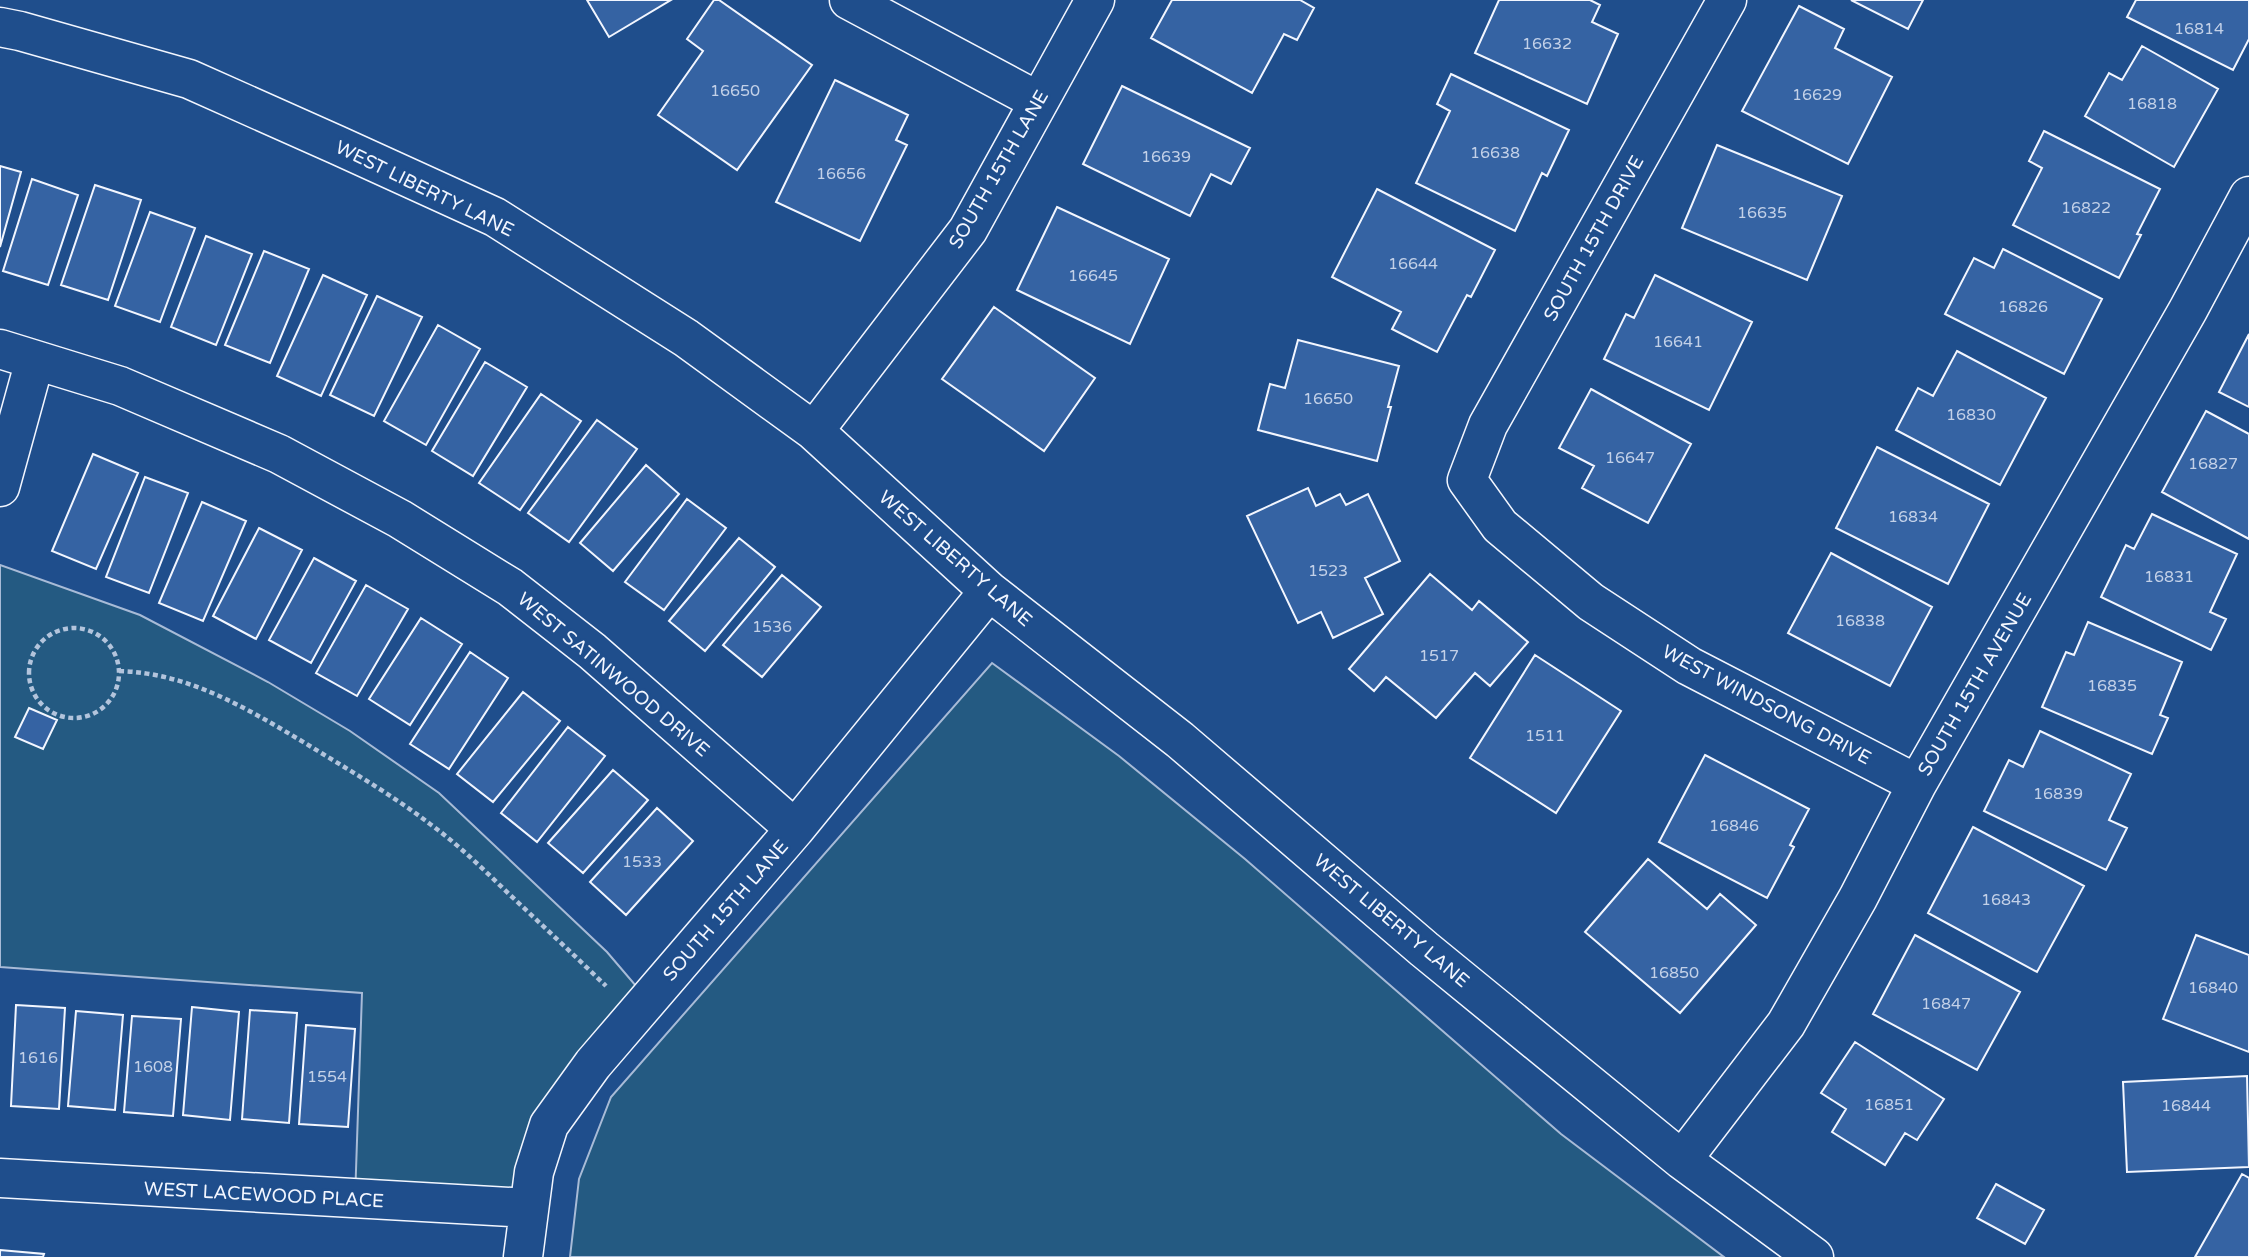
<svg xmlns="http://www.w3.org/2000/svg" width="2249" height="1257" font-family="'Varela Round',sans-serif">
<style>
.green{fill:#245a82;stroke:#a8bbd7;stroke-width:2}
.building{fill:#3563a3;stroke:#f2f6ff;stroke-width:2}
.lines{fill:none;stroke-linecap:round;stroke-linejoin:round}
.minor-casing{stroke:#f2f6ff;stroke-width:41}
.path{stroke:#b3c4dc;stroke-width:4.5;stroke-dasharray:5 3.5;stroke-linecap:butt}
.minor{stroke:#1f4e8c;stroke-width:38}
.labels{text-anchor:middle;stroke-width:5;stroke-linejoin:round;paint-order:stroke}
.number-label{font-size:16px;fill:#c3d1e8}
.street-label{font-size:19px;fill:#f2f6ff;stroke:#1f4e8c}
</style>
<rect width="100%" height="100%" fill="#1f4e8c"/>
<path class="green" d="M0 565 140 615 268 682 350 731 439 793 607 952 648 1000 593 1064 529 1208 355 1200 362 993 0 967Z
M992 663 1119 756 1245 859 1561 1134 1724 1257H570L579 1179 611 1097Z"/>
<path class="building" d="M587 0H671L609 37Z
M714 0H719L812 65 737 170 658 115 703 51 687 39Z
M1172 0H1300L1314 8 1297 40 1284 34 1252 93 1151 38Z
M1499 0H1590L1600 5 1592 22 1618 34 1587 104 1475 53Z
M1851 0H1923L1908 29Z
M2136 0H2249V39L2233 70 2127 17Z
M1799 6 1844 29 1835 48 1892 77 1848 164 1742 111Z
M2142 46 2218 89 2174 167 2085 116 2109 73 2122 80Z
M1451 74 1569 130 1547 176 1542 173 1515 231 1416 183 1450 111 1437 104Z
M835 80 908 115 896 140 907 145 860 241 776 202Z
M1122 86 1250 148 1231 184 1211 174 1190 216 1083 164Z
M2044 131 2160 189 2137 234 2141 235 2119 278 2013 225 2042 168 2029 161Z
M1717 145 1842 196 1807 280 1682 228Z
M0 166 21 172 0 247Z
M32 179 78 195 48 285 3 271Z
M95 185 141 200 108 300 61 285Z
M1377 189 1495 250 1471 297 1467 295 1437 352 1392 329 1401 312 1332 277Z
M1057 207 1169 259 1130 344 1017 290Z
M150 212 195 228 160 322 115 306Z
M206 236 252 254 216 345 171 327Z
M2003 249 2102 299 2064 374 1945 314 1974 258 1994 268Z
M264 251 309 269 270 363 225 345Z
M323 275 367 295 321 396 277 376Z
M1655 275 1752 322 1709 410 1604 359 1626 314 1634 318Z
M377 296 422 317 374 416 330 395Z
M994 307 1095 378 1044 451 942 379Z
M438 325 480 349 426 445 384 421Z
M2249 334V407L2219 392Z
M1298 340 1399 366 1388 407H1391L1377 461 1258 430 1270 384 1285 388Z
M1957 351 2046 398 2000 485 1896 430 1918 388 1933 396Z
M485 362 527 387 473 476 432 451Z
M1591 389 1691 444 1648 523 1582 488 1594 466 1559 448Z
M541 394 581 421 520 510 479 483Z
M2206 411 2249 434V539L2162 492Z
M597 420 637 449 569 542 528 513Z
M1877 447 1989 504 1948 584 1836 528Z
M93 454 138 473 96 569 52 551Z
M646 465 679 494 613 571 580 543Z
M145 477 188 493 149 593 106 577Z
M1308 488 1316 506 1340 494 1346 505 1368 494 1400 561 1365 578 1383 614 1333 638 1321 612 1298 623 1247 516Z
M687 499 726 528 664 610 625 582Z
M202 502 246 521 203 621 159 603Z
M2152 514 2237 554 2210 612 2226 619 2211 650 2101 597 2126 545 2134 549Z
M259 528 302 550 256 639 213 616Z
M739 538 775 567 705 651 669 621Z
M1831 553 1932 607 1890 686 1788 633Z
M314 558 356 581 311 663 269 640Z
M1430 574 1472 610 1479 601 1528 642 1490 686 1475 673 1436 718 1386 677 1374 691 1349 669Z
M782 575 821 607 762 677 723 645Z
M366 585 408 609 357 696 316 673Z
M421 618 462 644 410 725 369 699Z
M2088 622 2182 662 2160 715 2168 718 2152 754 2042 707 2066 652 2074 655Z
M470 652 508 678 449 769 410 744Z
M1535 655 1621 711 1556 813 1470 758Z
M523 692 560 721 493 802 457 774Z
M29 708 57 720 43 749 15 737Z
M568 727 605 756 537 842 501 813Z
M2040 731 2131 774 2109 820 2127 828 2106 870 1984 811 2009 760 2023 767Z
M1705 755 1809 809 1790 845 1794 847 1767 898 1659 842Z
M613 770 648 800 583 873 548 843Z
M657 808 693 841 626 915 590 882Z
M1973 827 2084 886 2037 972 1928 913Z
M1648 859 1707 909 1720 894 1756 925 1680 1013 1585 932Z
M1915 935 2020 992 1977 1070 1873 1014Z
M2196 935 2249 955V1052L2163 1019Z
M16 1005 65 1008 59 1109 11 1106Z
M192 1007 239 1012 230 1120 183 1115Z
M250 1010 297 1013 289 1123 242 1119Z
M76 1011 123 1015 115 1110 68 1106Z
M132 1016 181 1019 173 1116 124 1112Z
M306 1025 355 1029 348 1127 299 1124Z
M1855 1042 1944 1099 1917 1140 1905 1133 1885 1165 1832 1132 1846 1109 1821 1093Z
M2247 1076 2249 1167 2127 1172 2123 1082Z
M2242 1174 2249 1178V1257H2195Z
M1996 1184 2044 1210 2025 1244 1977 1218Z
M0 1250 44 1254 43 1257H0Z"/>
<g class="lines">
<defs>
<path id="minor" d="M849 0 1038 101
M1727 0 1488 425 1467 480 1500 526 1591 602 1689 666 1917 784
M0 27 20 31 189 79 337 145 495 217 686 338 814 431 989 591 1180 740 1424 949 1682 1160 1814 1257
M0 349 120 386 279 454 400 519 510 587 592 651 795 829
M814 431 968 230 1095 0
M0 487 35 360
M1682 1160 1786 1024 1858 898 1917 784 2188 310 2249 196
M0 1178 529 1208
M523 1257 534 1172 549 1125 593 1064 795 829 989 591"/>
</defs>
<use href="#minor" class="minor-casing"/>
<path class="path" d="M29 673a45 45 0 1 1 90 0a45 45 0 1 1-90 0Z
M119 671C189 673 246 708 305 743 347 769 391 794 430 824 459 845 484 870 509 894 542 925 574 955 606 986"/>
<use href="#minor" class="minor"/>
</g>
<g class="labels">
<g class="number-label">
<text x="2199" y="34">16814</text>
<text x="1547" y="49">16632</text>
<text x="735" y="96">16650</text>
<text x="1817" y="100">16629</text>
<text x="2152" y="109">16818</text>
<text x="1495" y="158">16638</text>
<text x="1166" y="162">16639</text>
<text x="841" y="179">16656</text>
<text x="2086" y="213">16822</text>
<text x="1762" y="218">16635</text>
<text x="1413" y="269">16644</text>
<text x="1093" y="281">16645</text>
<text x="2023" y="312">16826</text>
<text x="1678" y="347">16641</text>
<text x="1328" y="404">16650</text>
<text x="1971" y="420">16830</text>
<text x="1630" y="463">16647</text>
<text x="2213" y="469">16827</text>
<text x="1913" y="522">16834</text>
<text x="1328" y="576">1523</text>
<text x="2169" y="582">16831</text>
<text x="1860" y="626">16838</text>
<text x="772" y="632">1536</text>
<text x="1439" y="661">1517</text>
<text x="2112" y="691">16835</text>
<text x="1545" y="741">1511</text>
<text x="2058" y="799">16839</text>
<text x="1734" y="831">16846</text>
<text x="642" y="867">1533</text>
<text x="2006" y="905">16843</text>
<text x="1674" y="978">16850</text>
<text x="2213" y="993">16840</text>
<text x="1946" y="1009">16847</text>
<text x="38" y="1063">1616</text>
<text x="153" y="1072">1608</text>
<text x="327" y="1082">1554</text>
<text x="1889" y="1110">16851</text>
<text x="2186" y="1111">16844</text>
</g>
<g class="street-label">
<text transform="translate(998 169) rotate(-60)" y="7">SOUTH 15TH LANE</text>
<text transform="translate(425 188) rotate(26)" y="7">WEST LIBERTY LANE</text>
<text transform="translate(1593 238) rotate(-61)" y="7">SOUTH 15TH DRIVE</text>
<text transform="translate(956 558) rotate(41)" y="7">WEST LIBERTY LANE</text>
<text transform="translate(614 674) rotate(40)" y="7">WEST SATINWOOD DRIVE</text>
<text transform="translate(1974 684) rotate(-60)" y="7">SOUTH 15TH AVENUE</text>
<text transform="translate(1767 704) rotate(28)" y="7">WEST WINDSONG DRIVE</text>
<text transform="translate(725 910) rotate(-49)" y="7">SOUTH 15TH LANE</text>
<text transform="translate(1392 920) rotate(40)" y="7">WEST LIBERTY LANE</text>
<text transform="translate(264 1194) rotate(3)" y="7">WEST LACEWOOD PLACE</text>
</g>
</g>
</svg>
